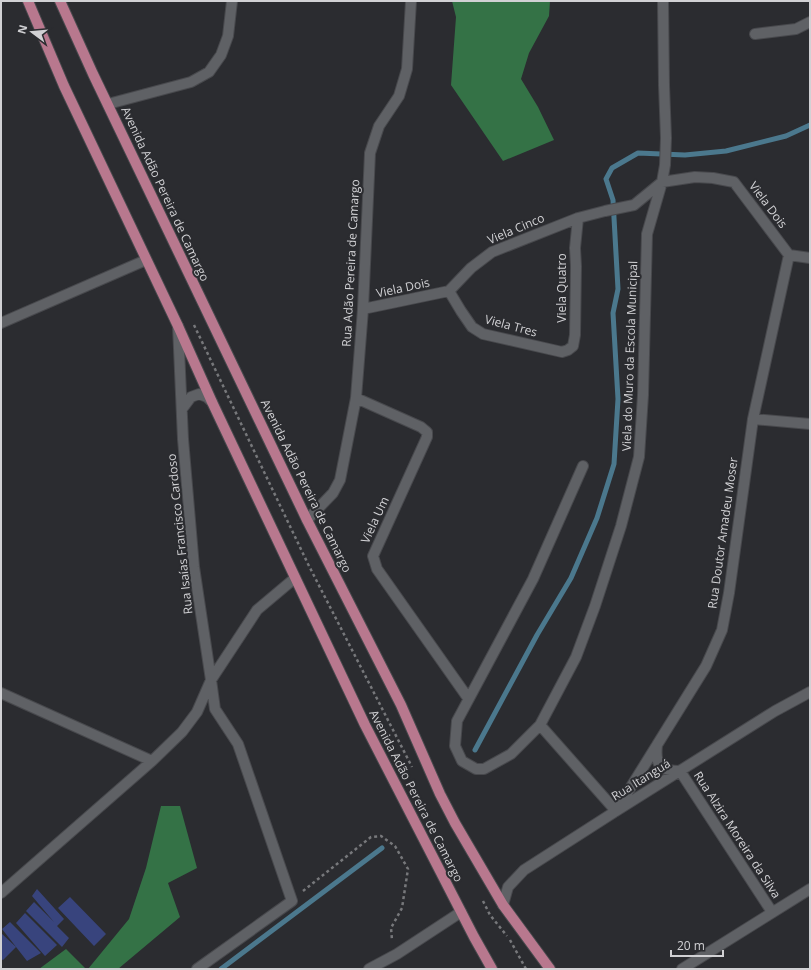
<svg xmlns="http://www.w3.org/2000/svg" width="811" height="970" font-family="'Open Sans',sans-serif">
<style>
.forest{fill:#347246}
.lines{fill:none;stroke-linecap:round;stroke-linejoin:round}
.stream{stroke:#4b788d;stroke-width:5}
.building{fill:#38447d}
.minor-casing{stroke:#48494d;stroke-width:12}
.major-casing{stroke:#48494d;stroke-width:12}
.path{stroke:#77787b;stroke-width:2.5;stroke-dasharray:3 3;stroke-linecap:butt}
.minor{stroke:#5f6165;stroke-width:10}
.major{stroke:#b8788e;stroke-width:10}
.labels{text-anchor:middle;stroke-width:4;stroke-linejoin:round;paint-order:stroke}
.street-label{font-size:12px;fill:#d1d1d4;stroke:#2b2c30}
</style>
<rect width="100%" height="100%" fill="#2b2c30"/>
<path class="forest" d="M452 1H550L549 16 529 53 521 79 538 107 554 140 503 161 451 85 456 17Z
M161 806H180L197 868 168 883 180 917 118 969H88L129 919 146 868Z
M66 949 86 969H39Z"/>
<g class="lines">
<path class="stream" d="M475 750 537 635 571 578 597 518 614 464 618 399 613 313 618 289 613 200 606 179 612 168 638 153 685 155 726 151 786 136 810 125
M221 969 382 848"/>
</g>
<path class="building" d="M37 889 64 919 57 926 69 938 62 947 26 911 34 902 54 922 32 896Z
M70 897 106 934 94 946 58 908Z
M25 913 57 945 45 956 16 923Z
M10 922 41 953 27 961 2 929Z
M1 933 16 947 3 960 1 959Z"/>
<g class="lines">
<defs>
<path id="minor" d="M755 34 796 29 810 22
M108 104 191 82 209 72 221 55 228 36 232 1
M449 291 471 268 492 252 578 218 605 211 634 205 662 182 695 177 713 178 734 182 789 255
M449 291 461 311 472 327 483 334 562 352 568 350 573 346 575 335 576 266 575 248 578 218
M363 309 449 291
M1 323 146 260
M178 326 183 439 194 567 211 680 215 709 238 744 292 901 197 969
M356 398 421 427 427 432V437L373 556 377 569 468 698
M182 409 191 397 199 394 207 397 212 402
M753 419 810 424
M583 466 533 579 457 721 455 746 462 761 476 769H484L511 754 540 725 576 657 595 606 621 526 639 457 643 395 647 234 662 182 665 165 666 138 664 85 663 1
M307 520 333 493 340 480 356 398 363 309 370 153 379 126 399 96 407 69 411 1
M1 693 152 761
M540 725 616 811 706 666 722 630 729 593 753 419 789 255 810 258
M657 745C655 764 659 771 680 771L772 912
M1 893 152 761 182 732 197 712 211 680 257 610 295 578
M503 905 508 887 524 870 616 811 775 711 810 692
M369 969 397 954 461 912
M682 969 810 889"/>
<path id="major" d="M28 1 64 86 178 326 212 402 365 725 474 937 492 969
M60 1 93 74 307 520 401 705 440 794 455 823 503 905 550 969"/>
</defs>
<use href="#minor" class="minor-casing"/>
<use href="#major" class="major-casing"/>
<path class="path" d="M194 325 308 564 412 767
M303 891 371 837 381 836 395 846 408 869 402 908 391 928 392 940
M483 901 490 915 507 936
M510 940 526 969"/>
<use href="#minor" class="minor"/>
<use href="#major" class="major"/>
</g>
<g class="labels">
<g class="street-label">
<text transform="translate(165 194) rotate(65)" y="4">Avenida Adão Pereira de Camargo</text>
<text transform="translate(768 205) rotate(53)" y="4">Viela Dois</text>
<text transform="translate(516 229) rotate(-23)" y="4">Viela Cinco</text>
<text transform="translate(351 263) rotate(-87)" y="4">Rua Adão Pereira de Camargo</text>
<text transform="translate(403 288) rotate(-12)" y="4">Viela Dois</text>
<text transform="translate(562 288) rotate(-90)" y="4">Viela Quatro</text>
<text transform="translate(511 326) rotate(15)" y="4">Viela Tres</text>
<text transform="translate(630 356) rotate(-88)" y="4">Viela do Muro da Escola Municipal</text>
<text transform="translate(306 486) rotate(64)" y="4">Avenida Adão Pereira de Camargo</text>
<text transform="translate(375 520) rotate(-65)" y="4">Viela Um</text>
<text transform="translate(723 533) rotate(-82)" y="4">Rua Doutor Amadeu Moser</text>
<text transform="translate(180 534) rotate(-96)" y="4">Rua Isaías Francisco Cardoso</text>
<text transform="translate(641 780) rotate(-32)" y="4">Rua Itanguá</text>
<text transform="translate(416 796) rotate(63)" y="4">Avenida Adão Pereira de Camargo</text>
<text transform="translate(737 835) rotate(57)" y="4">Rua Alzira Moreira da Silva</text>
</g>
</g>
<rect width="811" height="970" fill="none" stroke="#d1d1d4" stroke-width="4"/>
<g transform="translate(32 32) rotate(286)" stroke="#2b2c30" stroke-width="3" paint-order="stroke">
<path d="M0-3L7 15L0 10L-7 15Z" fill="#d1d1d4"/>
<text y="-6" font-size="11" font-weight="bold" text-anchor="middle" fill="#d1d1d4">N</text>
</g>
<path d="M671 950v6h52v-6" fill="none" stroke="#d1d1d4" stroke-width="2"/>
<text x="677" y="950" font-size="12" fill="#d1d1d4" stroke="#2b2c30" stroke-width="3" paint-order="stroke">20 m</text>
</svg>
